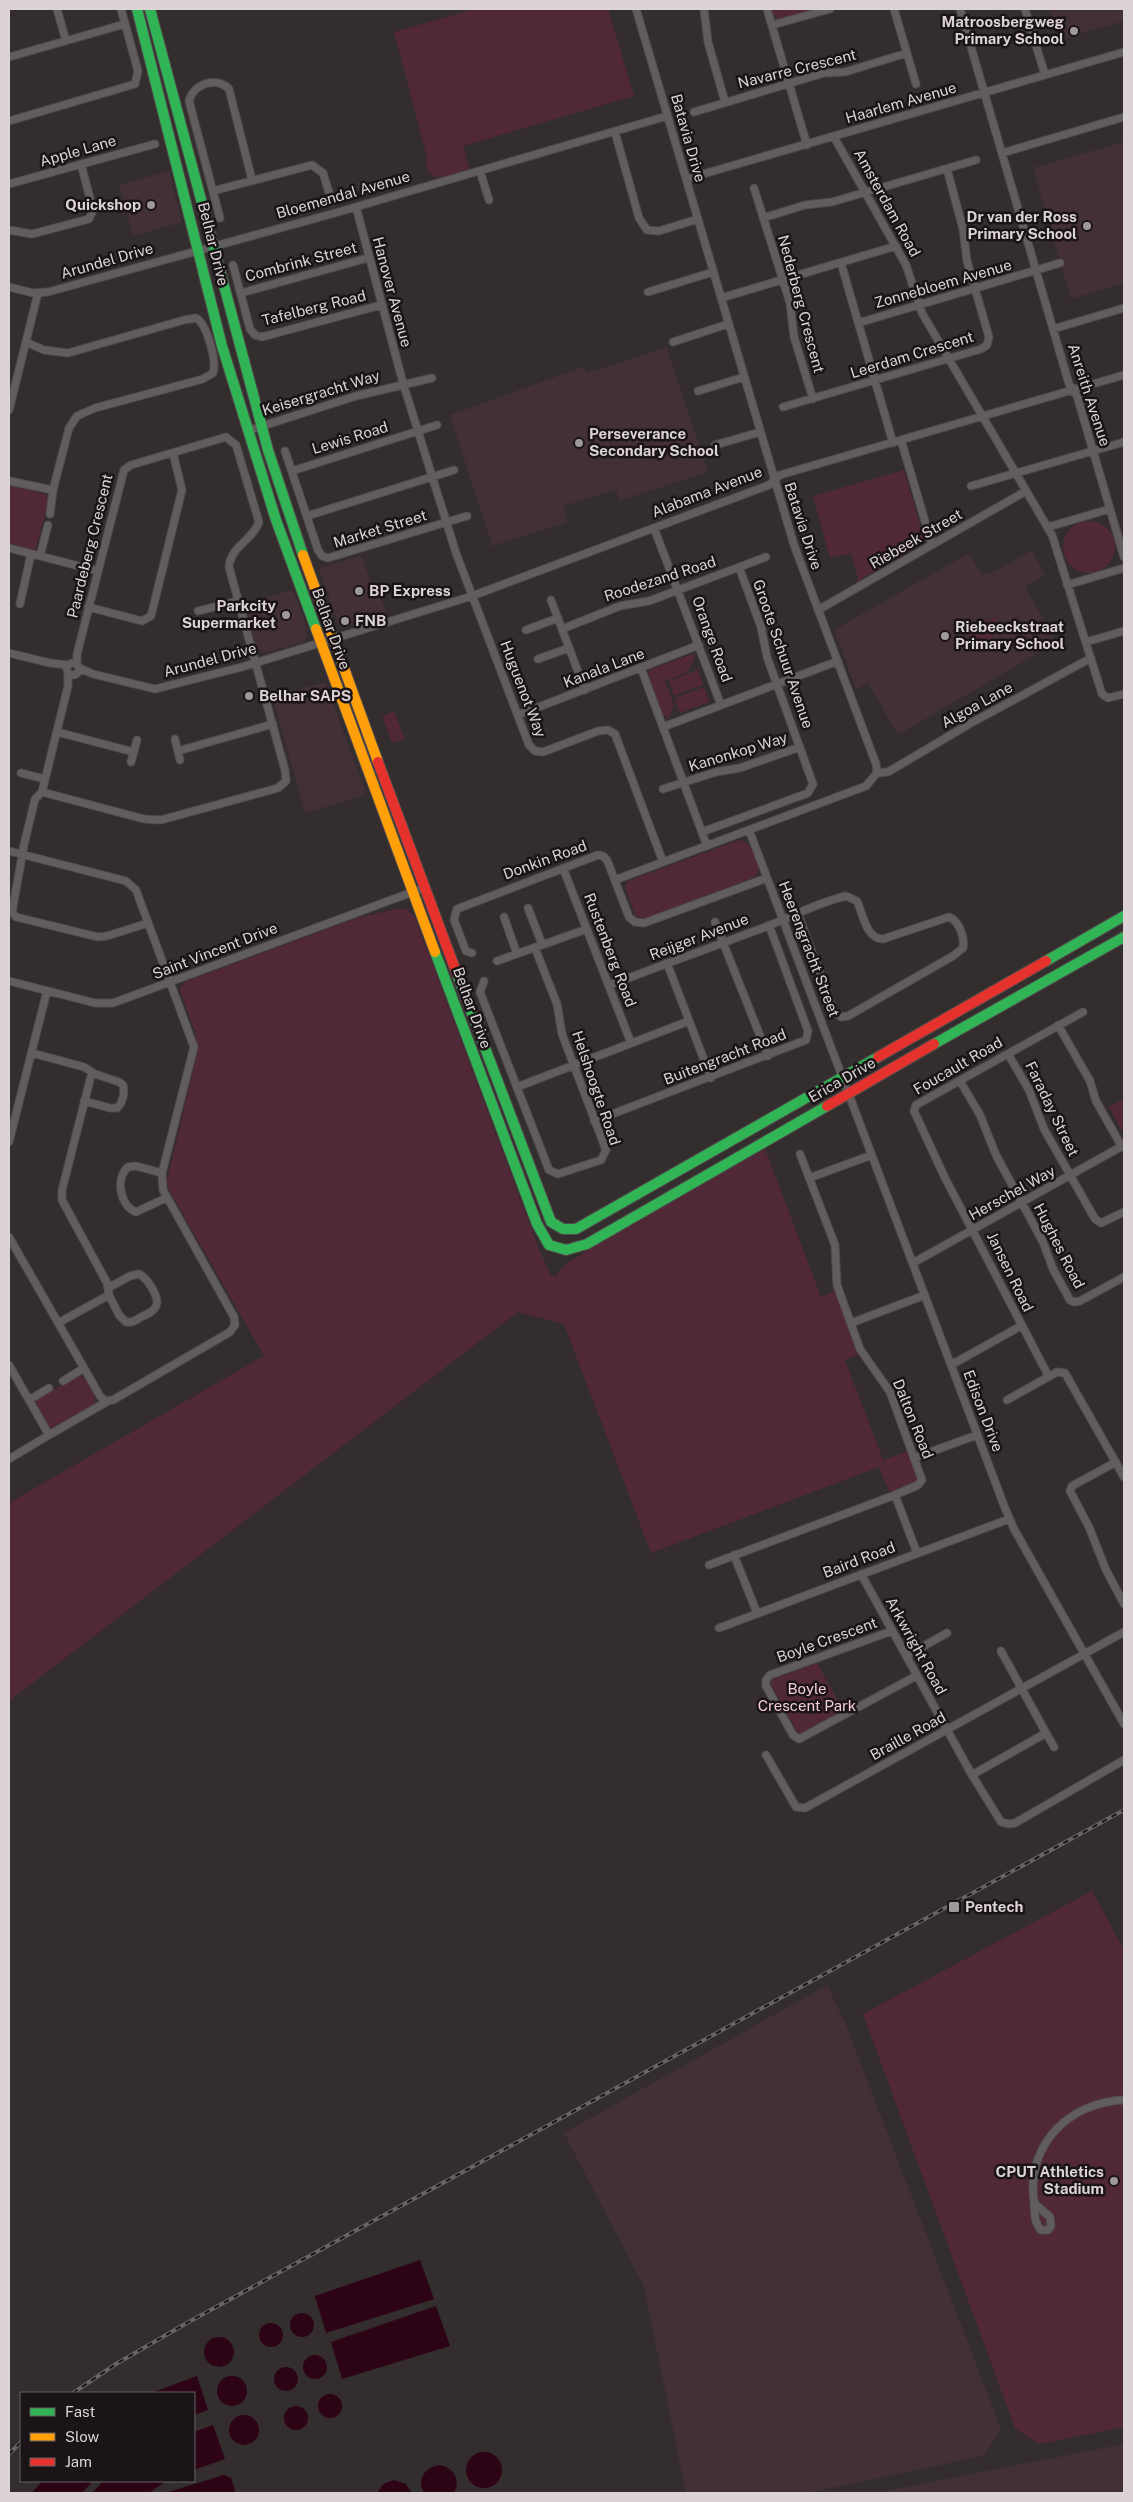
<svg xmlns="http://www.w3.org/2000/svg" width="1133" height="2502" font-family="'Public Sans',sans-serif">
<style>
.built{fill:#423036}
.green{fill:#502836}
.water{fill:#2d0415}
.lines{fill:none;stroke-linecap:round;stroke-linejoin:round}
.street-casing{stroke:#514b4c;stroke-width:9}
.fast-casing{stroke:#514b4c;stroke-width:12}
.slow-casing{stroke:#514b4c;stroke-width:12}
.jam-casing{stroke:#514b4c;stroke-width:12}
.street{stroke:#615d5e;stroke-width:7}
.fast{stroke:#30b455;stroke-width:10}
.slow{stroke:#ff9f0a;stroke-width:10}
.jam{stroke:#e5322d;stroke-width:10}
.rail-casing{stroke:#686364;stroke-width:4}
.rail{stroke:#1a1416;stroke-width:2;stroke-dasharray:5.5;stroke-linecap:butt}
.poi-dot{fill:#a0999b;stroke:#1a1416;stroke-width:2}
.labels{text-anchor:middle;stroke-width:5;stroke-linejoin:round;paint-order:stroke}
.poi-label{font-size:15px;font-weight:bold;fill:#dbd3d5;stroke:#1a1416;text-anchor:start}
.street-label{font-size:15px;fill:#dbd3d5;stroke:#1a1416}
.park-label{font-size:15px;fill:#f4cdd8;stroke:#1a1416}
</style>
<rect width="100%" height="100%" fill="#332d2e"/>
<path class="built" d="M1050 9H1124V21L1059 40Z
M1124 142V283L1071 299 1033 168Z
M169 171 182 222 133 236 119 185Z
M667 347 708 472 619 501 616 490 563 506 568 522 492 546 450 415 583 367 587 373Z
M1032 550 1045 575 1025 587 1057 642 898 735 868 683 856 689 834 630 969 553 982 575 997 570Z
M361 555 371 583 375 582 387 614 345 627 338 624 319 568Z
M293 590 307 629 306 639 304 642 264 653 259 652 255 649 242 604Z
M325 682 367 795 305 813 272 697Z
M827 1985 846 2025 1001 2429 983 2456 808 2493H686L644 2287 564 2133Z
M1124 2444V2493H878L967 2475Z"/>
<path class="green" d="M475 9H608L634 96 463 146 469 169C458 172 432 186 427 168 426 163 425 161 427 157L394 32Z
M771 9H815L778 19 773 15Z
M904 470 924 539 920 545 856 582 858 578 851 553 830 558 813 496Z
M9 485 47 495 50 498 35 550 9 543Z
M1063 547a26 26 0 1 1 52 0a26 26 0 1 1-52 0Z
M994 617 1002 631 975 647 967 633Z
M692 654 695 656 688 672 665 681 674 705 669 719 662 714 648 673 651 669Z
M698 670 703 685 674 696 669 681Z
M704 687 709 702 680 713 675 698Z
M394 711 405 739 392 743 382 716Z
M739 840C753 842 755 858 759 870L755 877 644 919 635 915 625 887 628 881Z
M395 909H405L414 915 538 1247 551 1276H557C562 1263 575 1260 585 1252L765 1149 821 1297 836 1291 848 1328 851 1331 859 1354 845 1360 883 1460 909 1451 919 1478 916 1483 890 1493 879 1467 651 1553 564 1324 518 1312 9 1701V1503L264 1356 166 1185 198 1049 195 1032 180 991 181 986 187 981 357 918Z
M1121 1100 1124 1105V1128L1121 1130 1109 1107Z
M79 1375C89 1379 96 1394 95 1404L53 1428 48 1427 36 1405V1400Z
M817 1663 843 1710 801 1733 797 1732 771 1684V1680Z
M1092 1891 1124 1950V2427L1039 2444 1015 2428 863 2014Z"/>
<path class="water" d="M420 2260 434 2299 326 2333 315 2296Z
M436 2306 450 2346 342 2379 331 2342Z
M290 2325a12 12 0 1 1 24 0a12 12 0 1 1-24 0Z
M259 2335a12 12 0 1 1 24 0a12 12 0 1 1-24 0Z
M204 2352a15 15 0 1 1 30 0a15 15 0 1 1-30 0Z
M303 2367a12 12 0 1 1 24 0a12 12 0 1 1-24 0Z
M274 2379a12 12 0 1 1 24 0a12 12 0 1 1-24 0Z
M217 2391a15 15 0 1 1 30 0a15 15 0 1 1-30 0Z
M197 2376 208 2410 194 2415V2393H151Z
M318 2406a12 12 0 1 1 24 0a12 12 0 1 1-24 0Z
M284 2418a12 12 0 1 1 24 0a12 12 0 1 1-24 0Z
M229 2430a15 15 0 1 1 30 0a15 15 0 1 1-30 0Z
M213 2425 225 2459 194 2470V2432Z
M466 2470a18 18 0 1 1 36 0a18 18 0 1 1-36 0Z
M439 2465C454 2467 461 2480 454 2493H424C416 2480 425 2467 439 2465Z
M224 2475 231 2478 236 2493H165Z
M394 2480 406 2484 412 2493H377L383 2484Z
M42 2481H93L82 2493H32Z
M103 2481H166L149 2493H92Z"/>
<g class="lines">
<defs>
<path id="street" d="M57 9 66 41
M704 9 708 42 725 102
M767 9 807 145
M894 9 916 84
M960 9 1069 384 1077 396 1124 557
M1025 9 1045 75
M772 25 830 9
M9 57 125 24
M694 112 824 73 845 72 907 53
M9 121 135 84 138 71 121 9
M615 132 639 218 647 230 659 231 698 219
M834 137 906 265 922 313 1052 535 1102 694 1108 698 1124 694
M1002 153 1124 117
M480 171 489 200
M686 179 1124 52
M9 184 155 144
M754 188 790 303 794 337 813 399
M213 191 312 165 323 173 332 202
M356 207 403 383 456 553 529 745 535 751 543 752 598 731 608 730 615 734 663 862
M220 218 189 101C193 84 216 76 229 89L252 180
M763 218 805 205 832 202 976 160
M9 230 32 234 89 219 93 210 81 164
M841 263 893 443
M233 265 250 329 255 335 262 337 381 305
M9 287 33 293 48 292 335 213 667 116
M648 292 713 272
M241 293 368 258
M721 298 896 246
M858 323 1060 263
M1053 329 1124 308
M26 342 44 350 68 353 184 320 196 318C207 324 217 361 213 373L203 379 95 408 77 416 69 428 53 490 50 514
M673 342 728 324
M698 391 744 377
M783 407 981 349 987 345 989 337 967 261 963 229 947 169
M9 410 38 293
M247 431 356 396 432 378
M901 440 932 545
M715 445 760 432
M285 451 318 550 322 556 328 558 467 516
M292 471 437 425
M9 481 53 490
M971 486 1124 442
M307 516 454 470
M1048 527 1110 509
M654 528 721 705
M9 548 98 571
M40 556 48 525
M1067 585 1124 568
M551 600 585 690
M20 604 31 554
M88 607 142 621 151 616 182 490 173 453
M818 610 1026 491
M198 611 238 601
M562 629 620 606 649 601 766 557
M526 630 558 618
M1086 642 1124 631
M9 653 50 663 68 665
M538 659 569 648
M67 669a6 6 0 1 1 12 0a6 6 0 1 1-12 0Z
M79 668 93 674 155 689 242 667 472 596 769 485 780 475 1124 375
M641 668 707 846
M68 674V686L42 792 35 799 24 845 12 912 16 917 98 937 107 936 148 923
M518 715 699 645
M663 727 838 661
M57 732 134 752
M175 739 180 760
M178 751 273 724
M131 762 137 740
M21 773 45 779
M877 773 888 772 971 723 1091 658
M663 789 716 772 740 768 800 747
M42 792 144 819 161 820 278 788 286 781 285 770 229 567C230 547 253 540 259 522L236 445 226 437 131 465 124 470 77 654V665
M749 830 1005 1508 1014 1529 1124 1724
M702 832 808 793 813 784 767 657 761 627 739 567
M9 851 126 881 136 890 194 1047 162 1173 163 1190 234 1317 235 1325 230 1332 113 1400 105 1401 100 1396 9 1237
M563 868 631 1043
M615 880 866 786 877 773 876 764 794 545 636 9
M528 908 542 944
M504 917 517 954
M715 922 768 1056
M472 953 466 951 454 920 457 909 598 855 603 856 607 860 629 917 635 922 644 923 767 878
M497 961 587 929
M667 963 711 1078
M9 981 95 1003H113L426 887
M484 981 480 992 549 1170 558 1174 601 1160 606 1150 562 1034 557 1004 535 948
M610 985C662 965 715 946 768 926 793 916 819 902 846 896L857 901C863 914 866 939 883 939L949 917C959 921 965 937 963 948L953 956 848 1016 841 1017 834 1012 798 914
M1058 1025 1090 1081 1096 1101 1122 1147
M32 1053 84 1067 95 1074 119 1082 123 1085C125 1092 123 1103 117 1108H110L84 1101
M1008 1054 1029 1090 1044 1129 1095 1219 1101 1223 1124 1212
M960 1081 980 1115 996 1155 1043 1242 1053 1269 1070 1300 1074 1302 1080 1301 1124 1277
M517 1087 689 1021
M594 1121 806 1040 808 1031 769 925
M9 1142 47 991
M162 1173 136 1166 128 1167C115 1178 120 1206 136 1212L166 1198
M809 1178 872 1155
M913 1263 1124 1145
M108 1288 130 1276 139 1274C147 1278 162 1299 155 1308 152 1312 146 1315 141 1317 136 1320 133 1323 126 1322L119 1315 109 1295
M58 1323 109 1295 107 1283 62 1200V1190L92 1072
M851 1323 925 1295
M9 1365 49 1435 9 1459
M951 1365 1021 1326
M1049 1377 945 1178 914 1111 916 1105 1083 1012
M63 1381 84 1368
M29 1400 49 1388
M1007 1400 1057 1372 1065 1373 1124 1477
M49 1435 108 1401
M914 1458 977 1435
M1116 1462 1072 1486 1070 1491 1089 1527 1106 1570 1124 1604
M895 1495 917 1553
M734 1555 757 1613
M709 1565 895 1495 918 1485 922 1480 890 1392 860 1349 837 1285 835 1245 800 1154
M861 1574 972 1775 1001 1822 1009 1824 1015 1823 1124 1760
M719 1628 1009 1519
M892 1631 770 1675 766 1680V1686L793 1735 799 1739 916 1676
M906 1656 947 1633
M1046 1733 1054 1747
M766 1755 796 1807 805 1808 1124 1632
M972 1775 1046 1733 1001 1651
M1035 2204 1050 2217 1051 2226 1048 2230H1041C1033 2221 1035 2212 1034 2201 1026 2144 1070 2102 1124 2100"/>
<path id="fast" d="M137 9 222 346 276 520 316 629
M150 9 268 450 303 555
M435 952 537 1224 549 1245 566 1250 587 1244 827 1106
M1046 961 1124 916
M457 974 551 1222 563 1229H576L878 1057
M934 1044 1124 937"/>
<path id="slow" d="M303 555 378 762
M316 629 435 952"/>
<path id="jam" d="M378 762 457 974
M878 1057 1046 961
M827 1106 934 1044"/>
</defs>
<use href="#street" class="street-casing"/>
<use href="#fast" class="fast-casing"/>
<use href="#slow" class="slow-casing"/>
<use href="#jam" class="jam-casing"/>
<use href="#street" class="street"/>
<use href="#fast" class="fast"/>
<use href="#slow" class="slow"/>
<use href="#jam" class="jam"/>
<defs>
<path id="rail" d="M73 2393 116 2364 185 2324 1124 1810
M9 2454 21 2442"/>
</defs>
<use href="#rail" class="rail-casing"/>
<use href="#rail" class="rail"/>
</g>
<g class="poi-dot">
<circle cx="1074" cy="31" r="5"/>
<circle cx="151" cy="205" r="5"/>
<circle cx="1087" cy="226" r="5"/>
<circle cx="579" cy="443" r="5"/>
<circle cx="359" cy="591" r="5"/>
<circle cx="286" cy="615" r="5"/>
<circle cx="345" cy="621" r="5"/>
<circle cx="945" cy="636" r="5"/>
<circle cx="249" cy="696" r="5"/>
<rect x="948" y="1901" width="12" height="12" rx="2.5"/>
<circle cx="1114" cy="2181" r="5"/>
</g>
<g class="labels">
<g class="poi-label">
<text x="1064" y="27" text-anchor="end">Matroosbergweg<tspan x="1064" dy="17">Primary School</tspan></text>
<text x="141" y="210" text-anchor="end">Quickshop</text>
<text x="1077" y="222" text-anchor="end">Dr van der Ross<tspan x="1077" dy="17">Primary School</tspan></text>
<text x="589" y="439">Perseverance<tspan x="589" dy="17">Secondary School</tspan></text>
<text x="369" y="596">BP Express</text>
<text x="276" y="611" text-anchor="end">Parkcity<tspan x="276" dy="17">Supermarket</tspan></text>
<text x="355" y="626">FNB</text>
<text x="955" y="632">Riebeeckstraat<tspan x="955" dy="17">Primary School</tspan></text>
<text x="259" y="701">Belhar SAPS</text>
<text x="965" y="1912">Pentech</text>
<text x="1104" y="2177" text-anchor="end">CPUT Athletics<tspan x="1104" dy="17">Stadium</tspan></text>
</g>
<g class="street-label">
<text transform="translate(797 69) rotate(-14)" y="5">Navarre Crescent</text>
<text transform="translate(901 103) rotate(-16)" y="5">Haarlem Avenue</text>
<text transform="translate(688 138) rotate(74)" y="5">Batavia Drive</text>
<text transform="translate(78 151) rotate(-16)" y="5">Apple Lane</text>
<text transform="translate(343 195) rotate(-16)" y="5">Bloemendal Avenue</text>
<text transform="translate(887 203) rotate(61)" y="5">Amsterdam Road</text>
<text transform="translate(213 244) rotate(76)" y="5">Belhar Drive</text>
<text transform="translate(107 261) rotate(-16)" y="5">Arundel Drive</text>
<text transform="translate(301 262) rotate(-15)" y="5">Combrink Street</text>
<text transform="translate(943 284) rotate(-16)" y="5">Zonnebloem Avenue</text>
<text transform="translate(392 292) rotate(75)" y="5">Hanover Avenue</text>
<text transform="translate(801 304) rotate(75)" y="5">Nederberg Crescent</text>
<text transform="translate(314 308) rotate(-14)" y="5">Tafelberg Road</text>
<text transform="translate(912 355) rotate(-17)" y="5">Leerdam Crescent</text>
<text transform="translate(321 393) rotate(-17)" y="5">Keisergracht Way</text>
<text transform="translate(1089 395) rotate(72)" y="5">Anreith Avenue</text>
<text transform="translate(350 438) rotate(-17)" y="5">Lewis Road</text>
<text transform="translate(707 492) rotate(-21)" y="5">Alabama Avenue</text>
<text transform="translate(803 526) rotate(72)" y="5">Batavia Drive</text>
<text transform="translate(380 529) rotate(-17)" y="5">Market Street</text>
<text transform="translate(916 539) rotate(-30)" y="5">Riebeek Street</text>
<text transform="translate(90 546) rotate(-76)" y="5">Paardeberg Crescent</text>
<text transform="translate(660 579) rotate(-18)" y="5">Roodezand Road</text>
<text transform="translate(331 629) rotate(70)" y="5">Belhar Drive</text>
<text transform="translate(712 639) rotate(70)" y="5">Orange Road</text>
<text transform="translate(783 654) rotate(71)" y="5">Groote Schuur Avenue</text>
<text transform="translate(210 660) rotate(-15)" y="5">Arundel Drive</text>
<text transform="translate(604 668) rotate(-21)" y="5">Kanala Lane</text>
<text transform="translate(523 689) rotate(69)" y="5">Huguenot Way</text>
<text transform="translate(977 705) rotate(-29)" y="5">Algoa Lane</text>
<text transform="translate(738 752) rotate(-17)" y="5">Kanonkop Way</text>
<text transform="translate(545 860) rotate(-20)" y="5">Donkin Road</text>
<text transform="translate(699 937) rotate(-21)" y="5">Reijger Avenue</text>
<text transform="translate(809 949) rotate(69)" y="5">Heerengracht Street</text>
<text transform="translate(610 950) rotate(69)" y="5">Rustenberg Road</text>
<text transform="translate(215 951) rotate(-21)" y="5">Saint Vincent Drive</text>
<text transform="translate(472 1008) rotate(70)" y="5">Belhar Drive</text>
<text transform="translate(725 1057) rotate(-21)" y="5">Buitengracht Road</text>
<text transform="translate(958 1066) rotate(-30)" y="5">Foucault Road</text>
<text transform="translate(842 1080) rotate(-30)" y="5">Erica Drive</text>
<text transform="translate(596 1088) rotate(71)" y="5">Helshoogte Road</text>
<text transform="translate(1052 1109) rotate(64)" y="5">Faraday Street</text>
<text transform="translate(1012 1193) rotate(-29)" y="5">Herschel Way</text>
<text transform="translate(1059 1246) rotate(63)" y="5">Hughes Road</text>
<text transform="translate(1010 1272) rotate(64)" y="5">Jansen Road</text>
<text transform="translate(983 1411) rotate(69)" y="5">Edison Drive</text>
<text transform="translate(913 1419) rotate(68)" y="5">Dalton Road</text>
<text transform="translate(859 1560) rotate(-21)" y="5">Baird Road</text>
<text transform="translate(827 1640) rotate(-20)" y="5">Boyle Crescent</text>
<text transform="translate(916 1646) rotate(61)" y="5">Arkwright Road</text>
<text transform="translate(908 1736) rotate(-29)" y="5">Braille Road</text>
</g>
<g class="park-label">
<text x="807" y="1694">Boyle<tspan x="807" dy="17">Crescent Park</tspan></text>
</g>
</g>
<rect width="1133" height="2502" fill="none" stroke="#dbd3d5" stroke-width="20"/>
<rect x="20" y="2392" width="175" height="90" fill="#1a1416" stroke="#676062"/>
<rect x="30" y="2408" width="25" height="8" fill="#30b455" stroke="#676062"/>
<text x="65" y="2417" font-size="15" fill="#dbd3d5">Fast</text>
<rect x="30" y="2433" width="25" height="8" fill="#ff9f0a" stroke="#676062"/>
<text x="65" y="2442" font-size="15" fill="#dbd3d5">Slow</text>
<rect x="30" y="2458" width="25" height="8" fill="#e5322d" stroke="#676062"/>
<text x="65" y="2467" font-size="15" fill="#dbd3d5">Jam</text>
</svg>
